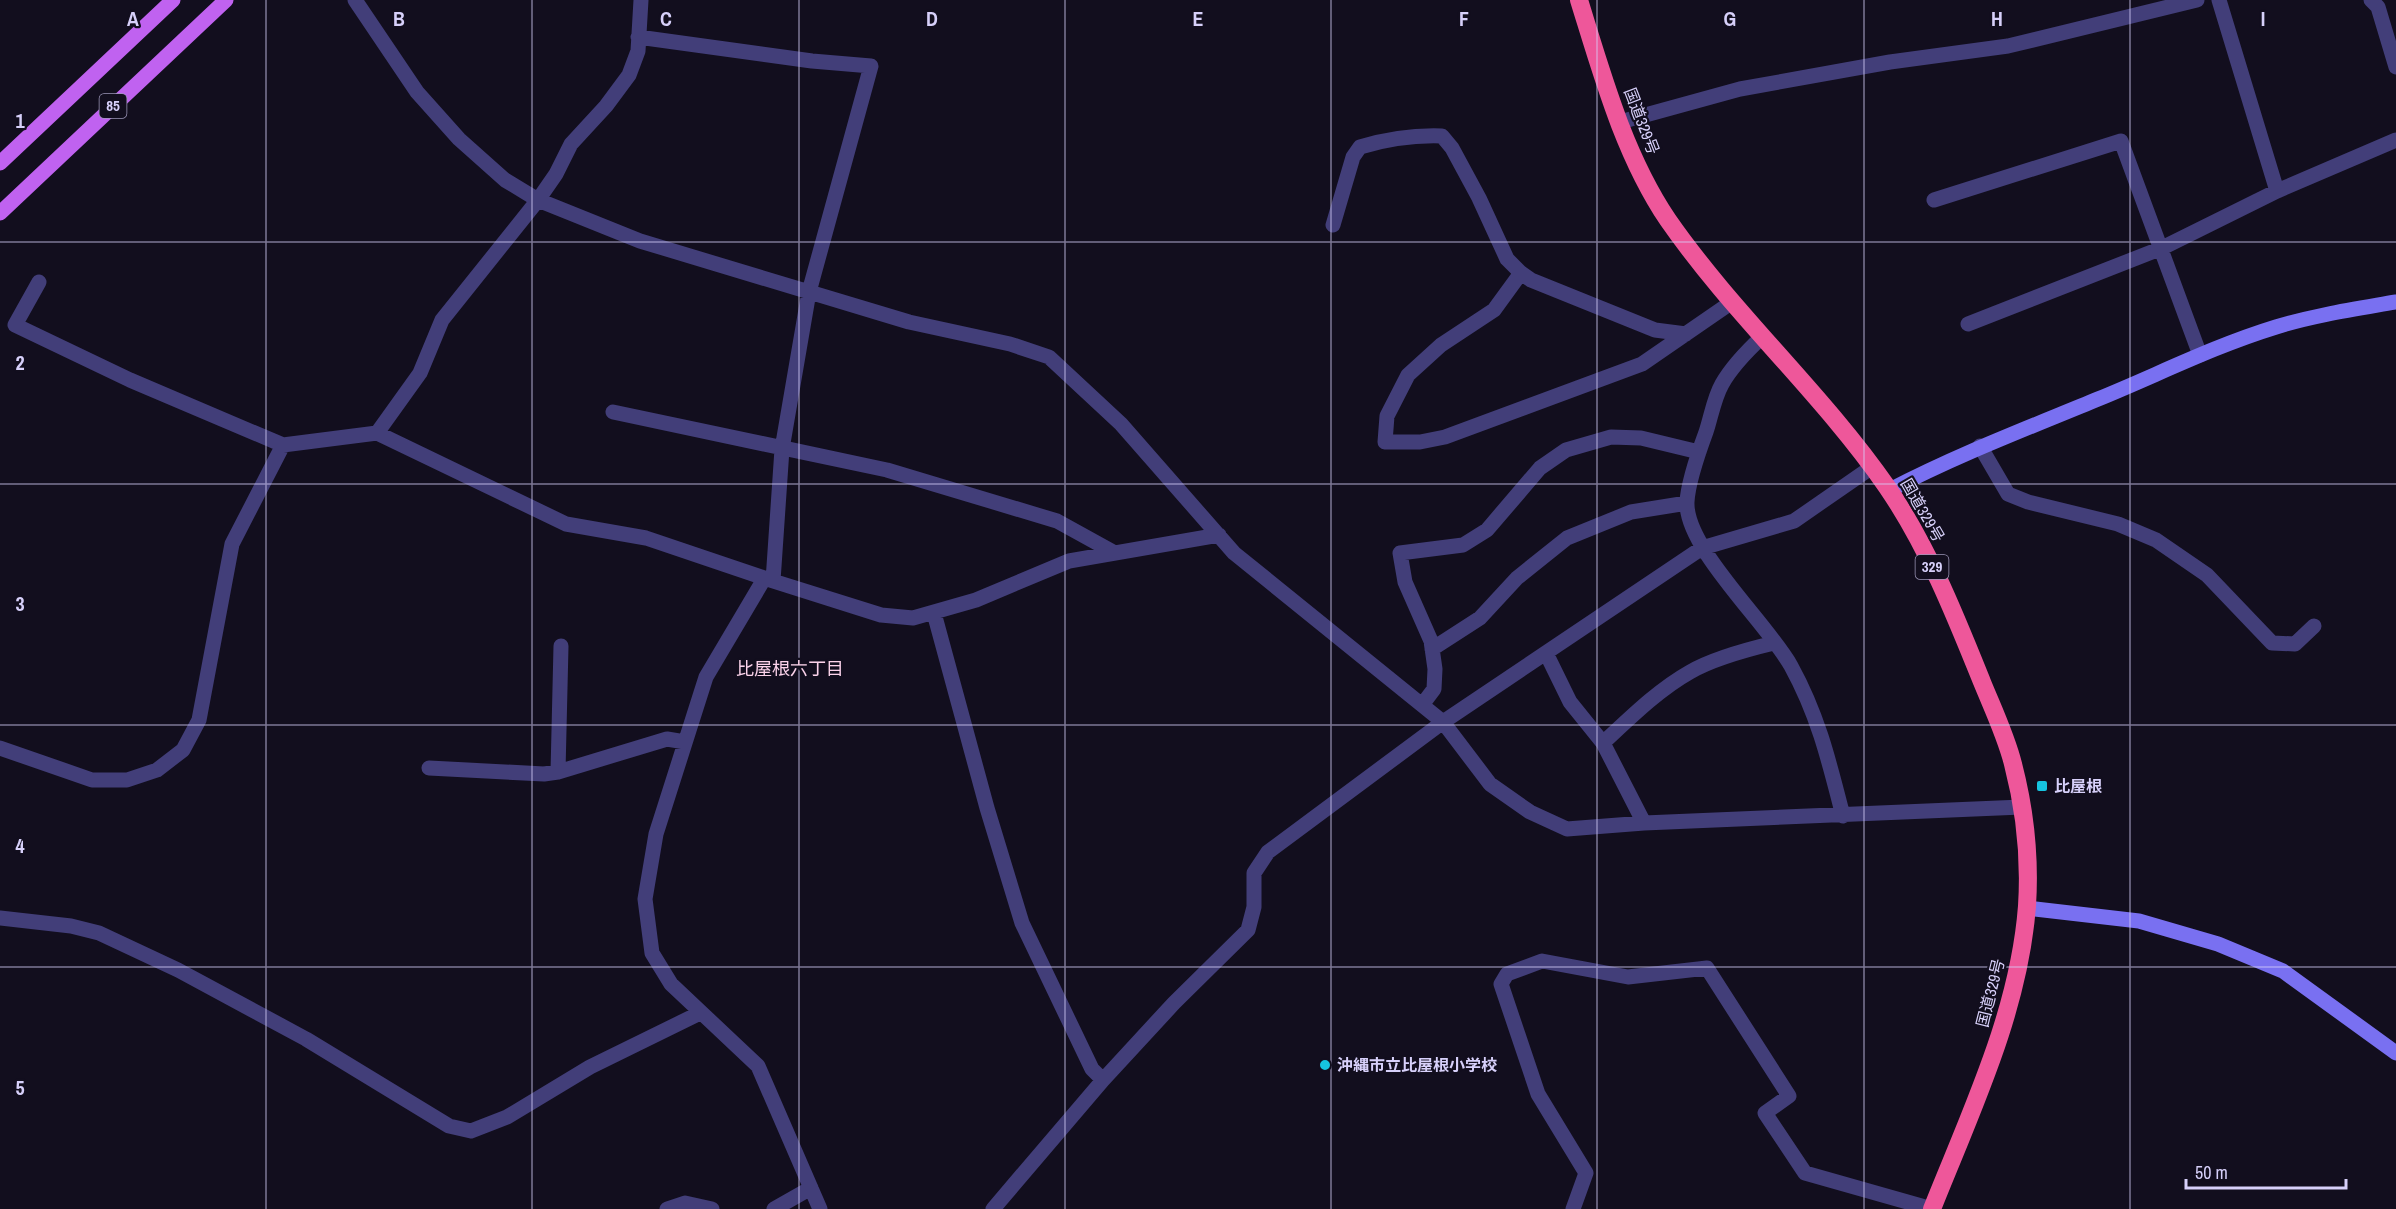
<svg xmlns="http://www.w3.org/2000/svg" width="2396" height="1209" font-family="'Archivo Narrow','Noto Sans JP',sans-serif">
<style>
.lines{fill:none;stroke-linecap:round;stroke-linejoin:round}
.street{stroke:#423e79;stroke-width:15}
.secondary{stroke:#7970f1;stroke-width:15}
.primary{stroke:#c062f0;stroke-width:15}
.highway{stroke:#ee579a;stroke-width:18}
.grid{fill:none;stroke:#d7d0fa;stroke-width:1.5;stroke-opacity:0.55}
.poi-dot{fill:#16c4e0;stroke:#120e1e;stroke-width:2}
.labels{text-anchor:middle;stroke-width:4.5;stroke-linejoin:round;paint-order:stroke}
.shield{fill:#120e1e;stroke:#9c96b8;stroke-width:1.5}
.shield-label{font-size:15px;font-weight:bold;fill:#d7d0fa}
.street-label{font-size:16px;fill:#d7d0fa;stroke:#120e1e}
.poi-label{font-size:16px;font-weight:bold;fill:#d7d0fa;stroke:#120e1e;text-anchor:start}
.neighbourhood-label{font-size:18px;fill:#fbd2ea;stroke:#120e1e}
.grid-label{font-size:20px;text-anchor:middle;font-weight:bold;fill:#d7d0fa;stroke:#120e1e;stroke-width:4.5;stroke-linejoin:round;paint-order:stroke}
</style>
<rect width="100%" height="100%" fill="#120e1e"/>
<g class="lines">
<path class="street" d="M355 0 417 92 459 139 505 180 538 200 640 241 909 322 1010 344 1049 357 1121 424 1234 553 1443 722 1490 784 1530 812 1567 829 1644 823 2022 807
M2219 0 2277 191
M2371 0 2378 7 2396 67
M638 37 812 61 871 66 809 292 782 449 773 581
M1620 122 1740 89 1890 62 2008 46 2197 0
M1934 200 2121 141 2200 355
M1333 225 1353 157 1360 147C1387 139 1414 135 1442 136L1452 148 1479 198 1507 259 1521 273 1531 280 1655 330 1686 334
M1521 273 1494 310 1441 345 1408 375 1387 416 1385 442H1420L1445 437 1642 364 1732 302
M39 282 15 325 130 380 283 445 377 433 566 524 646 538 773 581 881 615 913 618 976 600 1069 561 1219 535
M1968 324 2162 248 2277 191 2396 140
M1763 336C1748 350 1732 366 1722 384 1714 398 1711 417 1706 432 1699 451 1688 482 1687 502 1685 548 1768 624 1791 666 1818 715 1829 761 1843 816
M613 412 887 470 1057 521 1115 553
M377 433 420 373 442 320 538 200 556 174 571 144 606 106 629 75 638 51 641 0
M1980 446 2008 494 2028 502 2118 524 2156 540 2207 575 2272 643 2295 644 2314 626
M764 579 706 677 656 834 645 899 652 953 671 984 758 1066 820 1209
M934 613 987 808 1022 923 1092 1069 1103 1080
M1432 649 1480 618 1517 578 1567 538 1631 512 1687 503
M1546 653 1570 702 1603 743 1644 823
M1422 705 1434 689 1435 669 1431 641 1405 582 1400 553 1463 545 1487 530 1540 468 1566 450 1611 437 1641 438 1699 452
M1603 743C1630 718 1658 690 1690 672 1712 659 1749 649 1774 643
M0 748 92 780H127L157 770 183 750 199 720 232 544 283 445
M429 768 544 774 558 772 667 739 685 742
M558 772 561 646
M0 918 71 926 99 933 178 970 306 1039 449 1126 471 1131 507 1117 590 1067 700 1013
M667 1209 685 1203 712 1209
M774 1209 811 1188
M993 1209 1103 1080 1174 1003 1248 930 1254 907V873L1268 852 1443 722 1702 548 1794 521 1872 467
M1573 1209 1586 1173 1538 1094 1501 984 1507 974 1542 961 1628 977 1707 968 1789 1096 1765 1113 1805 1173 1932 1209"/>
<path class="secondary" d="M1890 490C1957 455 2028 428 2098 399 2157 375 2214 346 2276 327 2315 315 2356 309 2396 302
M2027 908 2139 921 2218 944 2283 971 2396 1053"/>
<path class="primary" d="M0 163 173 0
M0 213 226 0"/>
<path class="highway" d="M1579 0C1602 74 1624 155 1668 220 1734 315 1821 392 1887 487 1928 547 1955 615 1982 682 1993 709 2006 736 2013 764 2025 810 2030 859 2027 906 2019 1012 1971 1111 1932 1209"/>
</g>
<path class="grid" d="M266 0V1209M532 0V1209M799 0V1209M1065 0V1209M1331 0V1209M1597 0V1209M1864 0V1209M2130 0V1209M0 242H2396M0 484H2396M0 725H2396M0 967H2396"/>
<g class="poi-dot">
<rect x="2036" y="780" width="12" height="12" rx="3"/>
<circle cx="1325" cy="1065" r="6"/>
</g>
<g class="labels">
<g class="shield">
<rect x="99.5" y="94" width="27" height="24" rx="4.5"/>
<rect x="1915.5" y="555" width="33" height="24" rx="4.5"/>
</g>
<g class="shield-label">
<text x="113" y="111">85</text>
<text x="1932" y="572">329</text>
</g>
<g class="street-label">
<text transform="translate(1642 121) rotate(69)" y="6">国道329号</text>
<text transform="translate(1923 510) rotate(60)" y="6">国道329号</text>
<text transform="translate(1990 993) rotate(-76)" y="6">国道329号</text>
</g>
<g class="poi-label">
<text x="2054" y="792">比屋根</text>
<text x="1337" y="1071">沖縄市立比屋根小学校</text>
</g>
<g class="neighbourhood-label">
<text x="790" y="675">比屋根六丁目</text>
</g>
</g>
<g class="grid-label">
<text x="133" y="26">A</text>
<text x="399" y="26">B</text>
<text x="666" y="26">C</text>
<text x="932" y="26">D</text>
<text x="1198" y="26">E</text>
<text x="1464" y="26">F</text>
<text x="1730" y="26">G</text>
<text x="1997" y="26">H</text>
<text x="2263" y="26">I</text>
<text x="20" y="128">1</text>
<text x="20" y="370">2</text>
<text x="20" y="611">3</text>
<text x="20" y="853">4</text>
<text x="20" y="1095">5</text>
</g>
<path d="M2186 1179v9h160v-9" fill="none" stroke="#d7d0fa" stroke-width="3"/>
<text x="2195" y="1179" font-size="18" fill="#d7d0fa" stroke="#120e1e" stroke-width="4.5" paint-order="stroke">50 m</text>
</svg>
